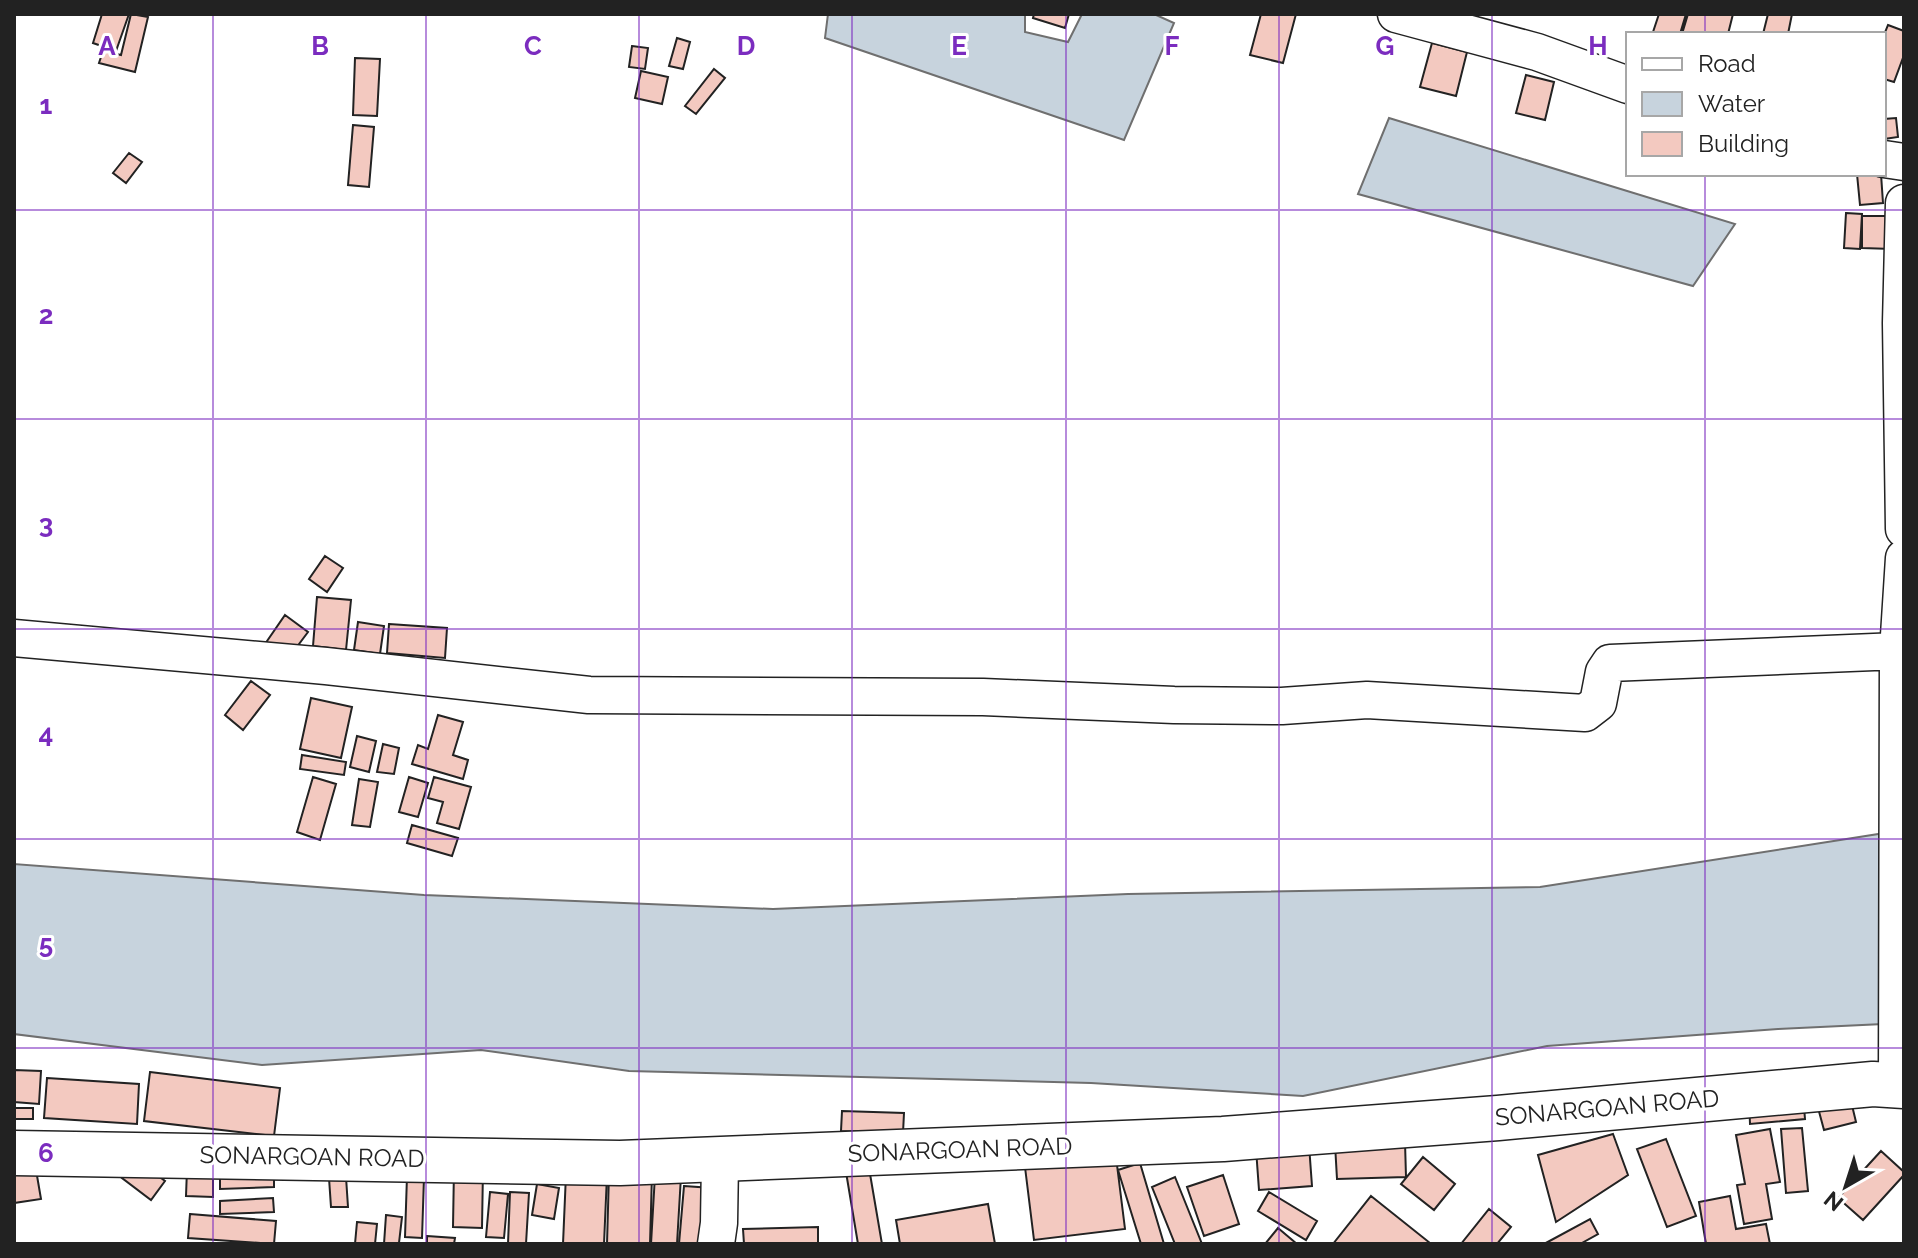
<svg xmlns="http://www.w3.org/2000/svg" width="1918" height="1258" font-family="Raleway,sans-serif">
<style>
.water{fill:#c7d3dd;stroke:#6f6f6f;stroke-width:2}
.building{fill:#f3c9c0;stroke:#222;stroke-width:2}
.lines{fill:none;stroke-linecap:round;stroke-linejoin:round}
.minor-casing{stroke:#222;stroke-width:39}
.major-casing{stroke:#222;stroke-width:47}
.minor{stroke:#fff;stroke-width:36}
.major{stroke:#fff;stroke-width:44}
.grid{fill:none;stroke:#7b2cbf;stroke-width:2;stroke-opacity:0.55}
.labels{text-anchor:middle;stroke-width:6;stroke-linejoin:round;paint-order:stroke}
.street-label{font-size:24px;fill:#222;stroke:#fff}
.grid-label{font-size:26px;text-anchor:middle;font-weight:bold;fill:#7b2cbf;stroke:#fff;stroke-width:6;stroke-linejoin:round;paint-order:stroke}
</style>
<rect width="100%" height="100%" fill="#fff"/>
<path class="water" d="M828 14H1025V32L1068 42 1082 14H1154L1174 23 1124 140 825 38Z
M1389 118 1735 224 1693 286 1358 194Z
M1904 830V1023L1778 1029 1547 1046 1303 1096 1091 1083 629 1071 481 1050 262 1065 14 1034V864L424 895 773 909 1128 894 1540 887Z"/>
<path class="building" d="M102 14H129L116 51 93 43Z
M131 14 148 17 135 72 99 63 103 51 121 55Z
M1034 14H1069L1065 28 1033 18Z
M1261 14H1296L1283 63 1250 55Z
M1659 14H1686L1680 34 1653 32Z
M1688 14H1733L1728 34H1682Z
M1768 14H1792L1788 34H1763Z
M1888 25 1904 31V55L1894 82 1884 79V35Z
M677 38 690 42 683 69 669 66Z
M1432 43 1467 52 1456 96 1420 87Z
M632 46 648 48 645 69 629 67Z
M355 58 380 59 377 116 353 115Z
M714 69 725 78 696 114 685 106Z
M641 71 668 77 662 104 635 98Z
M1526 75 1554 82 1545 120 1516 113Z
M1896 118 1898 137 1884 139V119Z
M353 125 374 127 369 187 348 185Z
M129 153 142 162 126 183 113 173Z
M1857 174H1881L1883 203 1860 205Z
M1846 213 1862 214 1860 249 1844 248Z
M1862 216H1892V249L1862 248Z
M325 556 343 568 327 592 309 579Z
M317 597 351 600 346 650 313 646Z
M285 615 308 632 287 660 265 644Z
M358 622 384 626 380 654 354 650Z
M389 624 447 628 445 658 387 653Z
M251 681 270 695 243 730 225 715Z
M311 698 352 707 341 758 300 749Z
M438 715 463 722 453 755 468 760 463 779 412 764 418 745 428 749Z
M357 736 376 741 369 772 350 767Z
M383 744 399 748 394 774 377 772Z
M302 755 346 762 344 775 300 769Z
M313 777 336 784 320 840 297 832Z
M409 777 428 783 418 817 399 812Z
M434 777 471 787 459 829 437 823 443 802 428 798Z
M359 779 378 782 370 827 352 825Z
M412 825 458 838 452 856 407 843Z
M14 1070 41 1071 39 1104 14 1102Z
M150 1072 280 1088 274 1136 144 1121Z
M47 1078 139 1084 137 1124 44 1118Z
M1803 1095 1805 1119 1750 1124 1749 1099Z
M1850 1097 1856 1122 1824 1130 1817 1104Z
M14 1108H33V1119H14Z
M842 1111 904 1113 903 1133 841 1131Z
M1802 1128 1808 1191 1786 1193 1781 1129Z
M1770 1129 1780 1182 1766 1184 1772 1219 1744 1224 1737 1185 1745 1184 1736 1135Z
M1613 1134 1628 1175 1556 1222 1538 1155Z
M1666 1139 1696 1216 1667 1227 1637 1149Z
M1405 1142 1406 1177 1337 1179 1335 1144Z
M1309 1145 1312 1186 1259 1190 1256 1149Z
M1115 1149 1125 1229 1034 1240 1024 1159Z
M1881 1151 1904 1172V1175L1863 1220 1838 1198Z
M1423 1157 1455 1184 1434 1210 1401 1184Z
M137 1160 165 1181 151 1200 122 1178Z
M1140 1163 1164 1244H1141L1118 1170Z
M35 1164 41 1199 14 1203V1168Z
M454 1168 483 1169 482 1228 453 1227Z
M869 1168 882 1244H858L846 1172Z
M187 1169H213V1197L186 1196Z
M274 1169V1187L220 1189V1170Z
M609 1173 652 1174 650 1244H607Z
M566 1174 607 1175 604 1244H563Z
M655 1175 681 1176 677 1244H651Z
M1223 1175 1239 1224 1204 1236 1187 1187Z
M407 1176 424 1177 422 1238 405 1237Z
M346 1177 348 1207H331L329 1178Z
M1175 1177 1202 1244H1175L1152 1187Z
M537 1184 559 1188 554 1219 532 1215Z
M684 1186 712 1188 707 1244H679Z
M490 1192 508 1194 504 1238 486 1237Z
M510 1192 529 1193 526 1244H508Z
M1269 1192 1317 1221 1306 1240 1258 1211Z
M1371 1196 1430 1243 1429 1244H1333Z
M1730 1196 1736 1229 1766 1224 1770 1244H1706L1699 1202Z
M273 1198 274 1212 220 1214V1201Z
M988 1204 995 1244H900L896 1220Z
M1489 1209 1511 1227 1497 1244H1461Z
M190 1214 276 1221 274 1244 188 1238Z
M386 1215 402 1217 399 1243 407 1244H384Z
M1590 1219 1598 1234 1580 1244H1544Z
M357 1222 377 1224 375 1244H355Z
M818 1227V1244H744L743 1229Z
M1278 1228 1297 1244H1265Z
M427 1236 455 1238 454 1244H427Z"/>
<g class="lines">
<defs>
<path id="minor" d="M1396 14 1537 52 1628 85
M1884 159 1904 162
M1904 203 1901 323 1904 529
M14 638 326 666 589 695 983 697 1174 705 1282 706 1367 700 1585 713 1598 703 1604 672 1610 663 1898 651
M1897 1086 1898 651 1904 558
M716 1244 719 1223 720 1161"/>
<path id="major" d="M14 1153 620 1163 1223 1139 1498 1118 1873 1084 1904 1086"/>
</defs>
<use href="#minor" class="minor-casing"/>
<use href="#major" class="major-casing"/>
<use href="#minor" class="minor"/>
<use href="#major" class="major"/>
</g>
<path class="grid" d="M213 14V1244M426 14V1244M639 14V1244M852 14V1244M1066 14V1244M1279 14V1244M1492 14V1244M1705 14V34M1705 174V1244M14 210H1904M14 419H1904M14 629H1904M14 839H1904M14 1048H1904"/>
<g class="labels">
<g class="street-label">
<text transform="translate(1607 1108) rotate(-5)" y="8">SONARGOAN ROAD</text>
<text transform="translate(960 1150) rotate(-2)" y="8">SONARGOAN ROAD</text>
<text transform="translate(312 1157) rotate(1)" y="8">SONARGOAN ROAD</text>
</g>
</g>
<g class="grid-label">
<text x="107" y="55">A</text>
<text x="320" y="55">B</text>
<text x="533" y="55">C</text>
<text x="746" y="55">D</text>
<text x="959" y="55">E</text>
<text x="1172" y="55">F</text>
<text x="1385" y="55">G</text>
<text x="1598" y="55">H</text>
<text x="46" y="114">1</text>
<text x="46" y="324">2</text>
<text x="46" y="533">3</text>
<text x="46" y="743">4</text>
<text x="46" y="953">5</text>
<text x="46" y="1162">6</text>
</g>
<rect width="1918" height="1258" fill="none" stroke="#222222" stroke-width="32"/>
<rect x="1626" y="32" width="260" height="144" fill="#ffffff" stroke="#a7a7a7" stroke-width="2"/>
<rect x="1642" y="58" width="40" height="12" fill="#ffffff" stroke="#a7a7a7" stroke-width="2"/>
<text x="1698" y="72" font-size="24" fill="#222222">Road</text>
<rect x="1642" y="92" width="40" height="24" fill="#c7d3dd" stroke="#a7a7a7" stroke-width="2"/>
<text x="1698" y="112" font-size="24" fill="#222222">Water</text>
<rect x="1642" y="132" width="40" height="24" fill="#f3c9c0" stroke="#a7a7a7" stroke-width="2"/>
<text x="1698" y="152" font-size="24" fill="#222222">Building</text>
<g transform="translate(1846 1186) rotate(219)" stroke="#ffffff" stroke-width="6" paint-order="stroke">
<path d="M0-6L14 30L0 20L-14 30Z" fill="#222222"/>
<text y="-12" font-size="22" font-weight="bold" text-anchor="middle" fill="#222222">N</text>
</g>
</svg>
